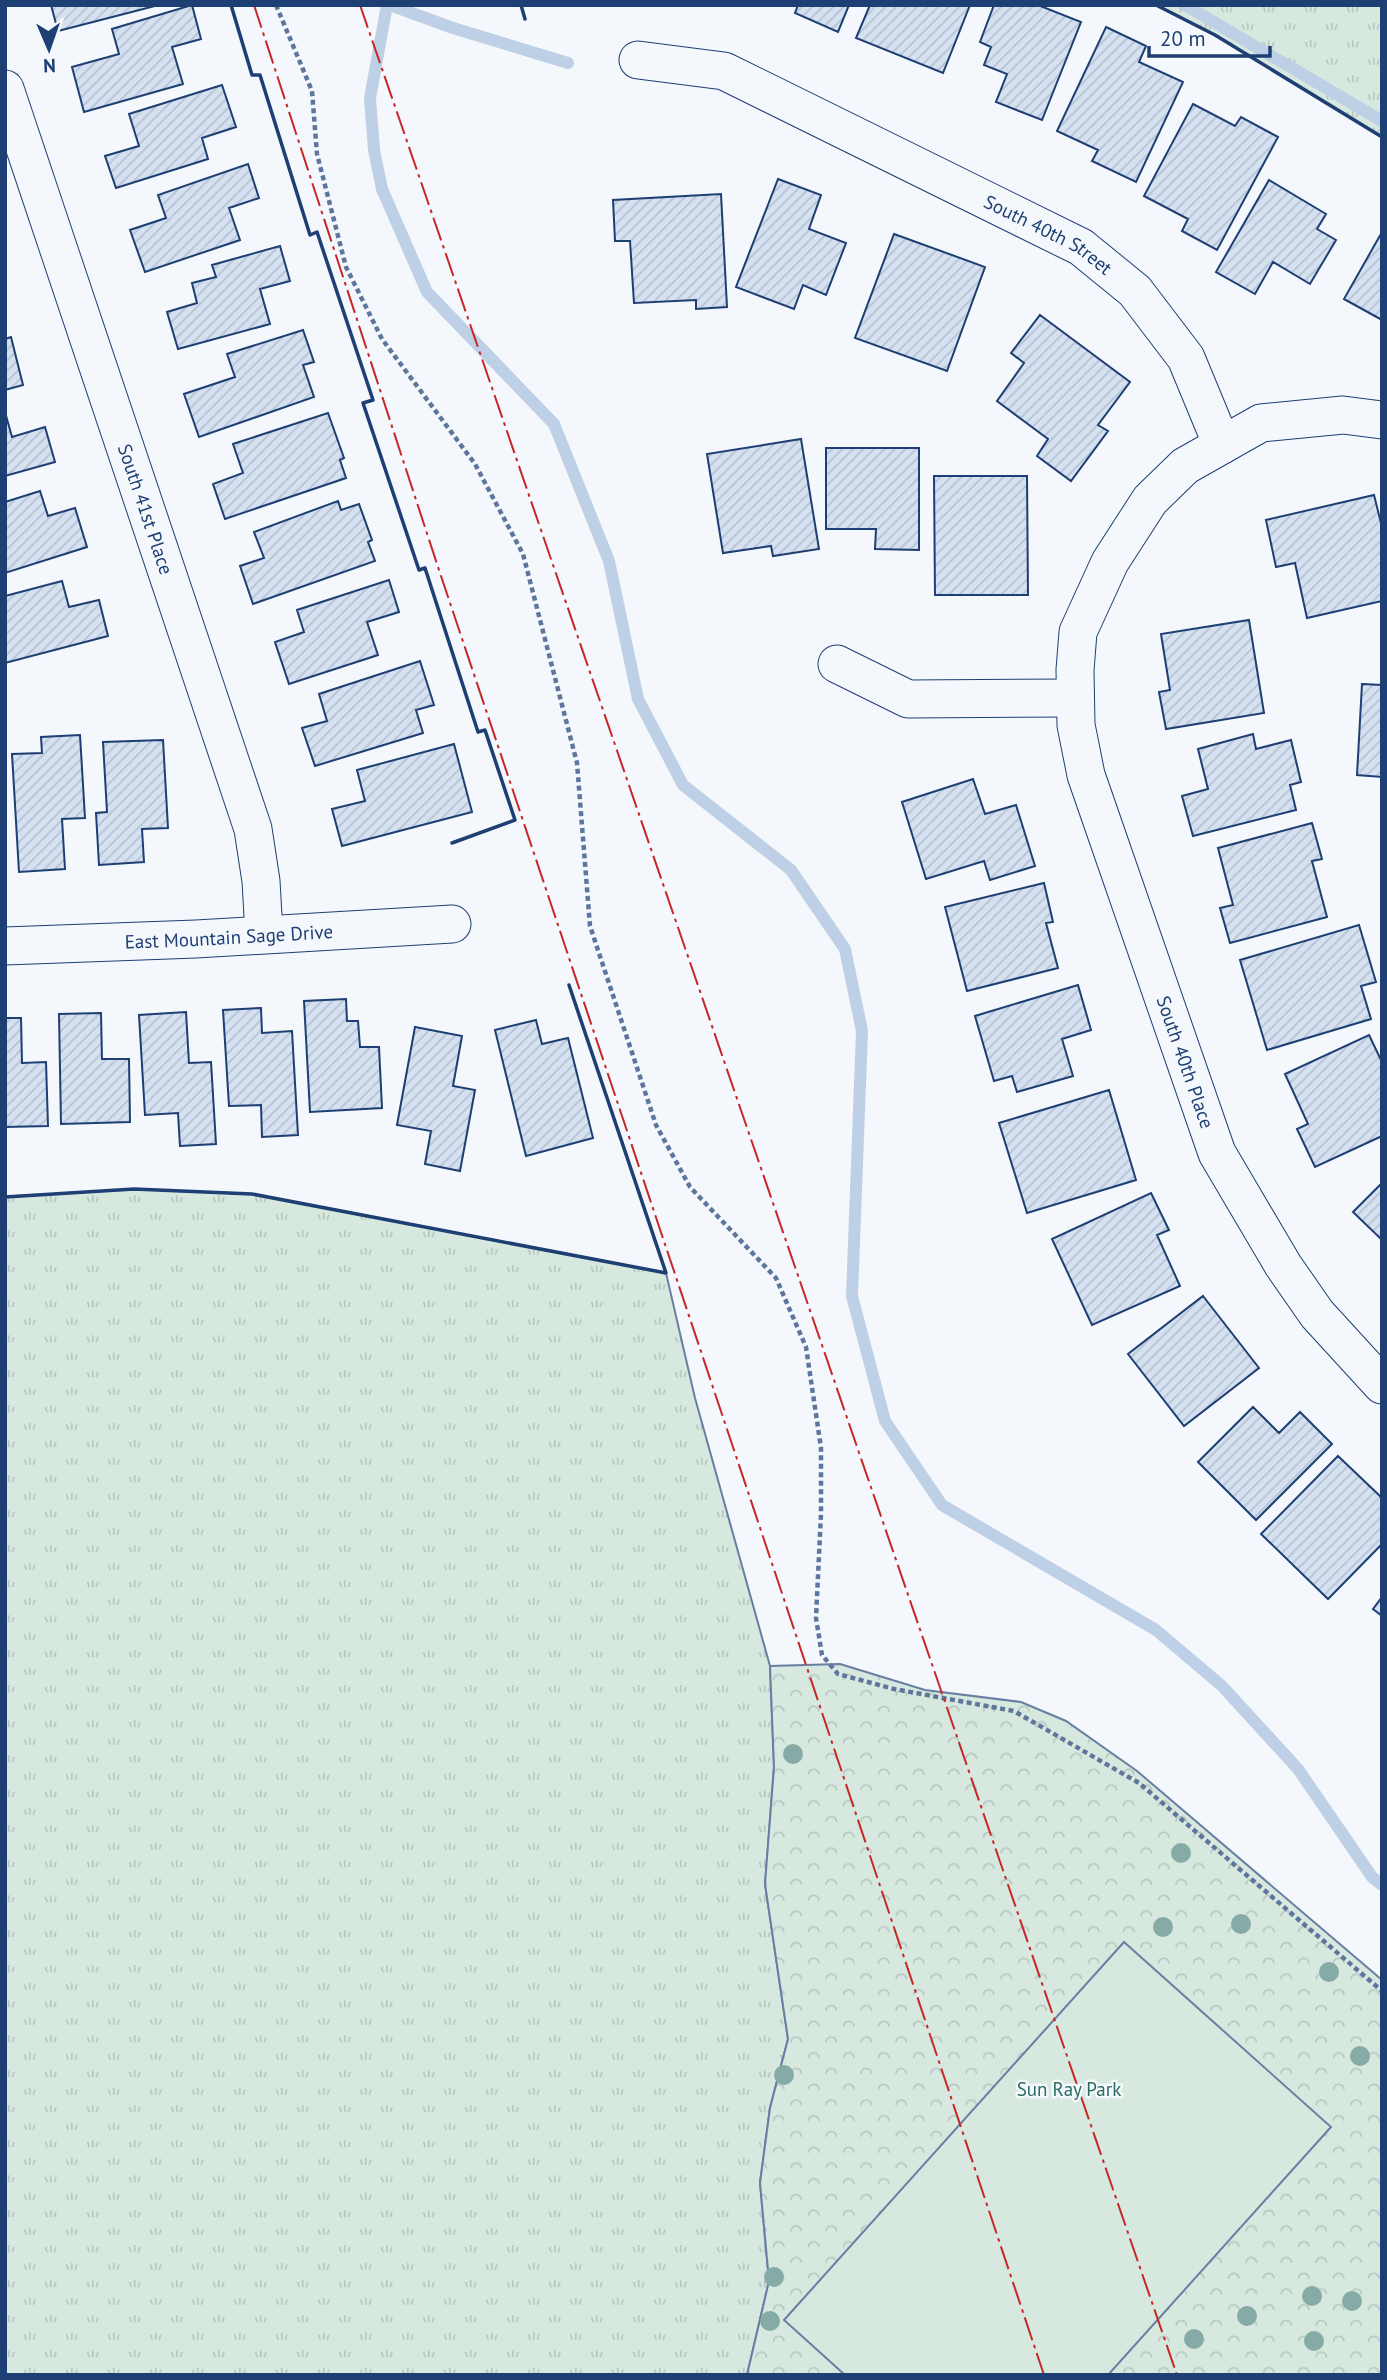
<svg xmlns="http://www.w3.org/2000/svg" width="1387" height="2380" font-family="'PT Sans',sans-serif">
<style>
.grass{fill:url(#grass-tufts);stroke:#687fa3;stroke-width:2}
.forest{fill:url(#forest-crowns);stroke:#687fa3;stroke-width:2}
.pitch{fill:#d7e8df;stroke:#687fa3;stroke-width:2}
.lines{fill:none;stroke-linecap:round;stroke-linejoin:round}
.stream{stroke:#bed0e5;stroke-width:12}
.building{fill:url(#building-hatch);stroke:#1d3f73;stroke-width:2}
.minor-casing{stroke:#1d3f73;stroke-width:39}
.path{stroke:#5e769c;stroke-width:4.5;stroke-dasharray:5 3.5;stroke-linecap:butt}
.minor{stroke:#f4f7fb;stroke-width:37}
.wall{stroke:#1d3f73;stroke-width:3.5}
.power{stroke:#c62828;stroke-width:2;stroke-dasharray:24 5 3.5 5;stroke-linecap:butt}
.tree{fill:#86aba6}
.labels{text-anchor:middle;stroke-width:5;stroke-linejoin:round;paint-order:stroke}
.street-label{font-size:19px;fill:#1d3f73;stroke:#f4f7fb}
.park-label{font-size:19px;fill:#2c6c60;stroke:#f4f7fb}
</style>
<defs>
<pattern id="grass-tufts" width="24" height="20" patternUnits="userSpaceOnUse" patternTransform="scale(1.75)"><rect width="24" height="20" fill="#d7e8df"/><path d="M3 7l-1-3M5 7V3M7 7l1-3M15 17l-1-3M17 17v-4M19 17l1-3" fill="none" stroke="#b8c8c3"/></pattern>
<pattern id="forest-crowns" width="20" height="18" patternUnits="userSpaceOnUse" patternTransform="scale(1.75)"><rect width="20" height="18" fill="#d7e8df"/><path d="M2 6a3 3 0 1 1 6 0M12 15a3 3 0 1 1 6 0" fill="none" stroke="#b8c8c3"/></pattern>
<pattern id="building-hatch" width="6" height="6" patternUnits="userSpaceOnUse" patternTransform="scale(1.75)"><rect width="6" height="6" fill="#d5e0f0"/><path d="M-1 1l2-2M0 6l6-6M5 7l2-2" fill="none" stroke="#b6c1d1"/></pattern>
</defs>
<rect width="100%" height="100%" fill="#f4f7fb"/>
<path class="grass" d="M1156 5H1382V137L1215 35Z
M134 1189 252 1194 666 1273 695 1398 770 1666 774 1767 765 1884 788 2039 770 2108 760 2183 769 2281 747 2375H5V1197Z"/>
<path class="forest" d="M840 1664 925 1690 1021 1702 1066 1721 1137 1771 1382 1980V2375H747L769 2281 760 2183 770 2108 788 2039 765 1884 774 1767 770 1666Z"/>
<path class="pitch" d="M1124 1942 1331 2127 1108 2375H845L784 2320Z"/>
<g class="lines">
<path class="stream" d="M387 5 370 98 374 150 382 189 427 292 554 424 609 561 638 699 683 785 791 870 845 949 862 1031 852 1296 885 1421 942 1505 1156 1630 1222 1686 1298 1769 1372 1877 1382 1885
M390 5 453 28 568 63
M1185 5 1382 121"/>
</g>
<path class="building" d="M51 5H155V6L58 31Z
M192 5 201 39 172 47 183 84 84 112 72 67 119 54 112 29Z
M798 5H849L838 32 795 13Z
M870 5H970L943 73 856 38Z
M994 5H1038L1081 22 1042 120 996 102 1007 74 984 65 991 47 980 42Z
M1106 27 1146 46 1139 62 1183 82 1136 182 1092 161 1098 150 1057 131Z
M222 85 236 127 202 138 208 159 116 188 105 156 139 146 129 114Z
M1193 104 1235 126 1241 117 1278 137 1217 250 1182 231 1188 219 1144 196Z
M248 164 259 198 229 208 240 240 145 272 130 230 166 218 158 195Z
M778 179 821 195 809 229 846 243 826 295 803 285 794 309 736 287Z
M1269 180 1326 214 1317 229 1336 240 1310 284 1273 262 1255 294 1216 272Z
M721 194 727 307 696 309V300L634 303 630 241H615L613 200Z
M1382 232V320L1344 299Z
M894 234 985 267 947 371 855 338Z
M280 246 290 281 260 289 270 324 178 349 167 312 197 303 192 283 216 277 212 265Z
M1040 315 1130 382 1098 425 1108 431 1071 481 1037 456 1048 439 997 401 1024 363 1011 353Z
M303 330 314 362 303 365 314 397 199 437 184 394 235 377 227 354Z
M11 337 23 385 5 390V339Z
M5 412 12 437 45 427 55 462 5 476Z
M328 413 344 458 340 460 346 478 225 519 213 484 243 473 233 444Z
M801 439 819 549 773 556 771 546 723 553 707 454Z
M826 448H919V550L875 549 876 529H826Z
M934 476H1027L1028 595H935Z
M40 491 48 516 75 508 87 547 5 573V502Z
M1374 495 1382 527V601L1307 618 1295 563 1276 567 1266 520Z
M338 501 341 510 359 504 372 540 368 542 375 561 253 604 240 566 264 558 254 532Z
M389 580 399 612 367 622 378 655 289 684 275 642 304 632 297 610Z
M62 581 69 607 99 600 108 636 5 663V596Z
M1249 620 1264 713 1166 729 1159 692 1170 690 1161 634Z
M420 661 434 705 416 710 423 733 315 766 302 728 327 721 319 694Z
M1362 684 1382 685V777L1357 775Z
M1253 734 1256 749 1291 740 1301 782 1290 785 1296 810 1193 836 1182 796 1208 789 1198 749Z
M80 735 85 818 62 819 65 869 19 872 12 754 42 753 41 737Z
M163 740 168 828 142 829 144 862 99 865 96 813 107 812 103 742Z
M454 744 472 812 342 846 332 809 365 801 357 770Z
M973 779 985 814 1016 805 1035 866 990 880 984 861 926 879 902 802Z
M1312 823 1322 859 1312 861 1327 917 1230 943 1220 908 1233 905 1218 848Z
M1044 883 1053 922 1046 923 1058 968 967 991 945 907Z
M1359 925 1376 982 1361 986 1371 1019 1267 1050 1240 960Z
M1078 985 1091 1030 1062 1039 1073 1076 1017 1092 1012 1076 994 1081 975 1016Z
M346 999 347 1021H358L360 1047H379L382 1108 310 1112 304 1001Z
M261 1008 262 1033 292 1031 298 1135 262 1137 261 1105 229 1106 223 1010Z
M186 1012 189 1063 211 1062 216 1144 180 1146 178 1113 145 1115 139 1015Z
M101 1013 102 1059H129L130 1122 61 1124 59 1014Z
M5 1018H21L22 1063 46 1062 48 1126 5 1127Z
M536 1020 542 1044 568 1038 593 1138 526 1156 495 1030Z
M415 1027 462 1036 453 1086 475 1090 460 1171 425 1164 431 1131 397 1125Z
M1369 1035 1382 1062V1136L1315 1167 1297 1129 1308 1124 1285 1074Z
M1109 1090 1136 1180 1027 1213 999 1123Z
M1382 1183V1240L1353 1212Z
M1151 1193 1169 1230 1157 1235 1180 1286 1092 1325 1052 1239Z
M1203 1296 1259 1368 1184 1426 1128 1354Z
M1253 1407 1279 1433 1300 1412 1332 1444 1256 1520 1198 1462Z
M1338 1456 1382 1498V1544L1328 1599 1261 1534Z
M1382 1597V1616L1373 1609Z"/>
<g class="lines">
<defs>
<g id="minor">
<path id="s1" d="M638 60 724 71 1081 247 1135 291 1186 358 1222 445 1261 423 1343 415 1382 420"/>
<path id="s2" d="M5 89 253 829 261 881 264 934"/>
<path id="s3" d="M1222 445 1185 466 1150 500 1110 562 1078 632 1075 670 1076 725 1086 775 1217 1153 1283 1265 1317 1314 1382 1385"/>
<path d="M837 664 908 699 1075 698"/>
<path id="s4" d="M5 946 196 939 452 924"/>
</g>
</defs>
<use href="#minor" class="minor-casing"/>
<path class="path" d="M276 5 312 91 317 154 346 267 382 339 475 464 523 554 577 763 590 926 656 1125 690 1187 776 1278 806 1347 821 1448V1514L816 1618 822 1655 838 1674 894 1689 1014 1711 1139 1783 1382 1991"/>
<use href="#minor" class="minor"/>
<path class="wall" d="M231 5 252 75H260L310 235 317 232 373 400 363 403 419 570 425 568 478 732 485 730 515 820 452 843
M521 5 525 19
M1156 5 1215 35 1382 137
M5 1197 134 1189 252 1194 666 1273 569 985"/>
<path class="power" d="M254 5 438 567 1044 2375
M360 5 1177 2375"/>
</g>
<g class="tree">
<circle cx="793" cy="1754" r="10"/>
<circle cx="1181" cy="1853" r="10"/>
<circle cx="1241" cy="1924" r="10"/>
<circle cx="1163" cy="1927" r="10"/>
<circle cx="1329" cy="1972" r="10"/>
<circle cx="1360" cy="2056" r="10"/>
<circle cx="784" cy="2075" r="10"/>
<circle cx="774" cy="2277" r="10"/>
<circle cx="1312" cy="2296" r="10"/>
<circle cx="1352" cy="2301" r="10"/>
<circle cx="1247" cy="2316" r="10"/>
<circle cx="770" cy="2321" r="10"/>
<circle cx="1194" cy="2339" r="10"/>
<circle cx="1314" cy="2341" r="10"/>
</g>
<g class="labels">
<g class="street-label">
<text dy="7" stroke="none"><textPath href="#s1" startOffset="450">South 40th Street</textPath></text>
<text dy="7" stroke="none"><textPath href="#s2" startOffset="443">South 41st Place</textPath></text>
<text dy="7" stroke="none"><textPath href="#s4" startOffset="224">East Mountain Sage Drive</textPath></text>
<text dy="7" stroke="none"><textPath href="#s3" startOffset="690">South 40th Place</textPath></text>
</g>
<g class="park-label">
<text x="1069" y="2096">Sun Ray Park</text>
</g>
</g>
<rect width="1387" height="2380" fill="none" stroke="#1d3f73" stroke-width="14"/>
<g transform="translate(49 49) rotate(178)" stroke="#f4f7fb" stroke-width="5" paint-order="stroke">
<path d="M0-5L12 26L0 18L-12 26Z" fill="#1d3f73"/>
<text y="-10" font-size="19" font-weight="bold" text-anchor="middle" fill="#1d3f73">N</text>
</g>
<path d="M1149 46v10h121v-10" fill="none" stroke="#1d3f73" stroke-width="3.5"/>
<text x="1160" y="46" font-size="21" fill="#1d3f73" stroke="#f4f7fb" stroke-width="5" paint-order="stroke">20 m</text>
</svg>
